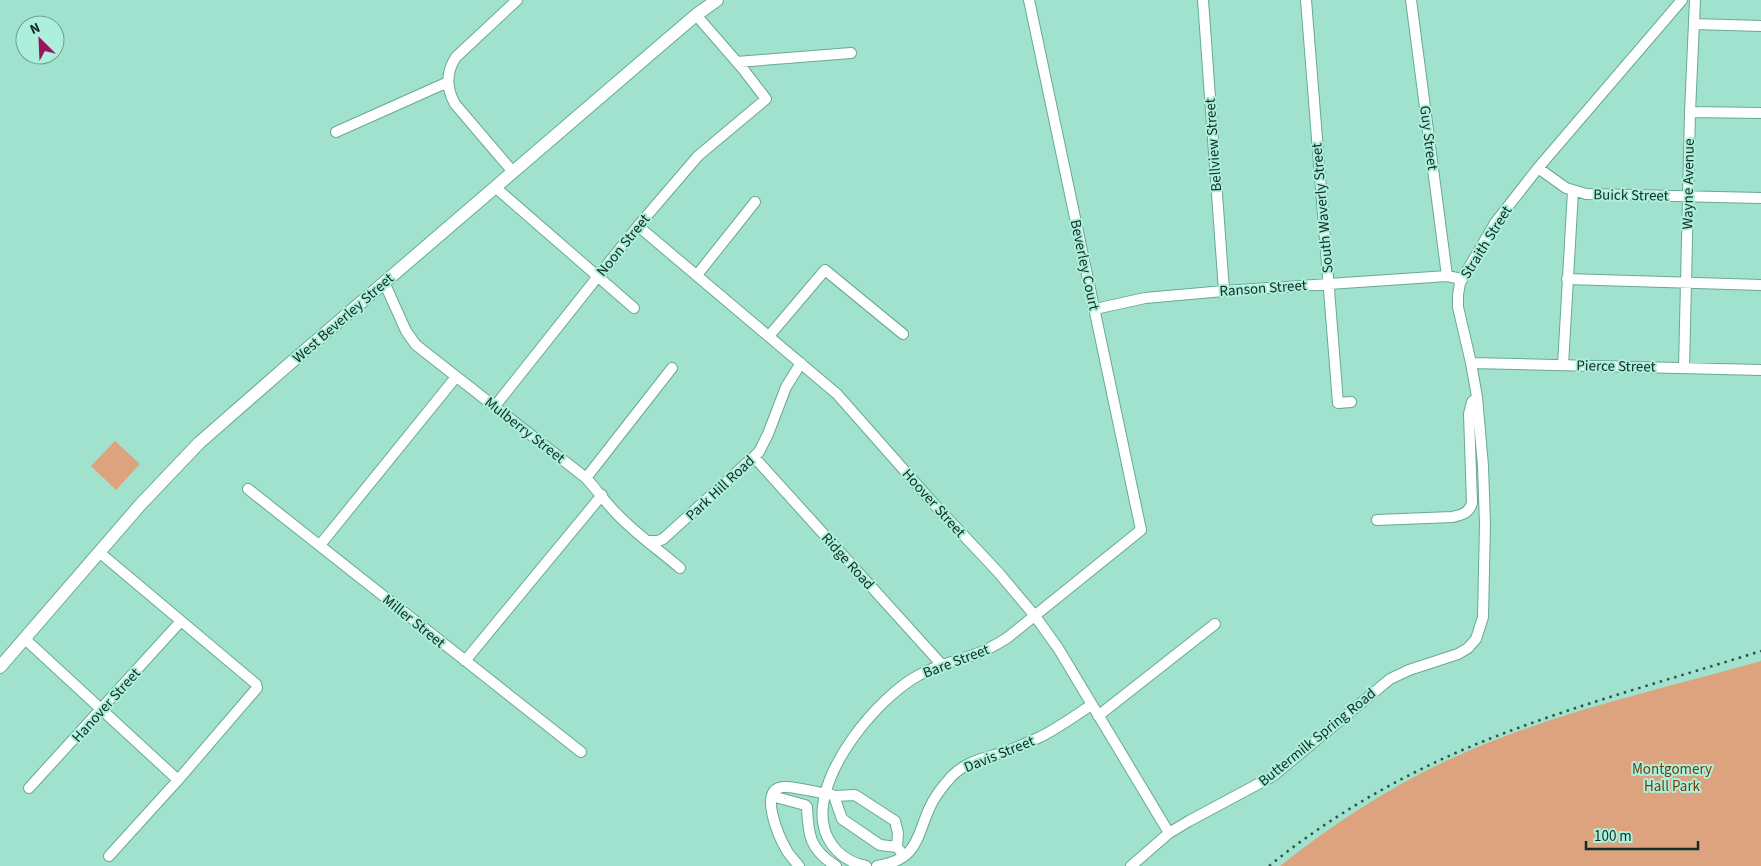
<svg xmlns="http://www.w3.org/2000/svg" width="1761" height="866" font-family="'Source Sans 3',sans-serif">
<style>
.green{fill:#dda37e}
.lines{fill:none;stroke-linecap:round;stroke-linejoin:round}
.minor-casing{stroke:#68a996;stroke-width:12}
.major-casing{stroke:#68a996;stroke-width:14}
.minor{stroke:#fff;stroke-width:10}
.major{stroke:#fff;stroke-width:12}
.rail{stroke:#2e5248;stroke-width:2.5;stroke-dasharray:2.5 5;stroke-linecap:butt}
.labels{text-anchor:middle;stroke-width:4;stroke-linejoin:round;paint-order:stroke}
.street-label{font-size:15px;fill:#112d25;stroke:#acefdb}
.park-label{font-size:15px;fill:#763b08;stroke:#acefdb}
</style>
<rect width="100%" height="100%" fill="#a0e2ce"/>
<path class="green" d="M115 441 140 464 116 490 91 466Z
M1761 661V866H1280C1343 816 1410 774 1485 744 1573 708 1669 687 1761 661Z"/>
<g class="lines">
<defs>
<path id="minor" d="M1203 0 1224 291
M1306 0 1338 403 1351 402
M1411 0 1447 276
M1694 24 1761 26
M737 62 851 53
M1690 112 1761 113
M336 132 448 82
M1538 168 1566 188 1586 194 1761 198
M513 172 455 104C446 88 446 72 456 57L517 0
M495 187 634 308
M638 226 837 394 934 504 998 572 1035 616 1058 648 1169 833
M697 275 755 202
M1567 279 1761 285
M384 282 406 331 416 345 586 478C597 490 606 503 617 514 636 534 659 550 680 568
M1095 309 1145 298 1224 291 1447 276 1462 279
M769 336 825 270 903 334
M1471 363 1761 370
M1563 365 1573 191
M1684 368 1690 112 1695 0
M495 406 638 226 698 156 766 99 743 69 696 15
M754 457 942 665
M586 478 672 368
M248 489 581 752
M1377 520 1452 517C1462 515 1469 513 1472 503L1469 414 1472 402 1477 397
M648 541H658L663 539 759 452 768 434 786 387 801 363
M320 545 456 377
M99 552 256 684 257 688 178 780 109 856
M25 639 178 780
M465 661 602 495
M1098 716 1215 624
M29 788 181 621
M826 792 834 796 855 795 895 821 898 833 897 847 904 856
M772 796 805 805 807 807C808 835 810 850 836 866
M834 796 842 819 880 845 897 847
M799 866C795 861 790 856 787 851 780 839 757 789 783 787 794 786 815 792 826 794
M866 866C844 862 826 845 823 822 816 772 877 698 919 675 936 665 955 662 973 655 985 651 996 645 1007 638L1141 530 1029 0
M877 866C917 860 916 839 929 809 934 797 942 787 951 777 965 762 982 759 1001 753 1014 749 1027 743 1040 737 1058 728 1075 716 1091 705
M1131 866 1169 833 1189 821 1273 776 1390 679 1409 670 1458 654 1468 648 1476 639 1483 617 1485 524 1483 466 1477 397 1471 363 1458 307V295L1460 283 1495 223 1538 168 1682 0"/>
<path id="major" d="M0 667 140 505 199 443 287 366 669 38 696 15 717 0"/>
</defs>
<use href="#minor" class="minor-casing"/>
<use href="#major" class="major-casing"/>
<use href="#minor" class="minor"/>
<use href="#major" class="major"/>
<path class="rail" d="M1269 866C1333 814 1407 772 1484 741 1574 705 1669 680 1761 651"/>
</g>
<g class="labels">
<g class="street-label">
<text transform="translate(1429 138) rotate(83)" y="5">Guy Street</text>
<text transform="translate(1213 145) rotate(-94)" y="5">Bellview Street</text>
<text transform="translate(1688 184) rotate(-89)" y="5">Wayne Avenue</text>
<text transform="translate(1631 195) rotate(1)" y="5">Buick Street</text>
<text transform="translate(1322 208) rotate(-95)" y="5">South Waverly Street</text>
<text transform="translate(1486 242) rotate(-58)" y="5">Straith Street</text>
<text transform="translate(623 245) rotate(-51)" y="5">Noon Street</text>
<text transform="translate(1085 265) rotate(78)" y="5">Beverley Court</text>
<text transform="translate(1263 288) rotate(-4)" y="5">Ranson Street</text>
<text transform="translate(343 318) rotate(-41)" y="5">West Beverley Street</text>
<text transform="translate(1616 366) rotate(1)" y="5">Pierce Street</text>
<text transform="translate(525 430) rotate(38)" y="5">Mulberry Street</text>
<text transform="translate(720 488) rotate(-43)" y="5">Park Hill Road</text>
<text transform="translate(934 503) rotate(48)" y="5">Hoover Street</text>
<text transform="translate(848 561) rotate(48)" y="5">Ridge Road</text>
<text transform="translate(414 621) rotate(39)" y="5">Miller Street</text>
<text transform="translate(956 661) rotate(-21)" y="5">Bare Street</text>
<text transform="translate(106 705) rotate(-48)" y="5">Hanover Street</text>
<text transform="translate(1317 737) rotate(-39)" y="5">Buttermilk Spring Road</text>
<text transform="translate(999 754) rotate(-22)" y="5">Davis Street</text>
</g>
<g class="park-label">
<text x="1672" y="774">Montgomery<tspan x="1672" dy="17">Hall Park</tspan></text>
</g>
</g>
<g transform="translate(40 40) rotate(336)"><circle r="24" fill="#acefdb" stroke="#6ea192"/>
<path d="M0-4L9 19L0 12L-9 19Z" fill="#9d1260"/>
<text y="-8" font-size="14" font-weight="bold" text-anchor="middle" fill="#112d25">N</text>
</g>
<path d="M1586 841v8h112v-8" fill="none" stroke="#112d25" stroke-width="2.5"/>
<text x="1594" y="841" font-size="15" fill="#112d25" stroke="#acefdb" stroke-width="4" paint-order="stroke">100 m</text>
</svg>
